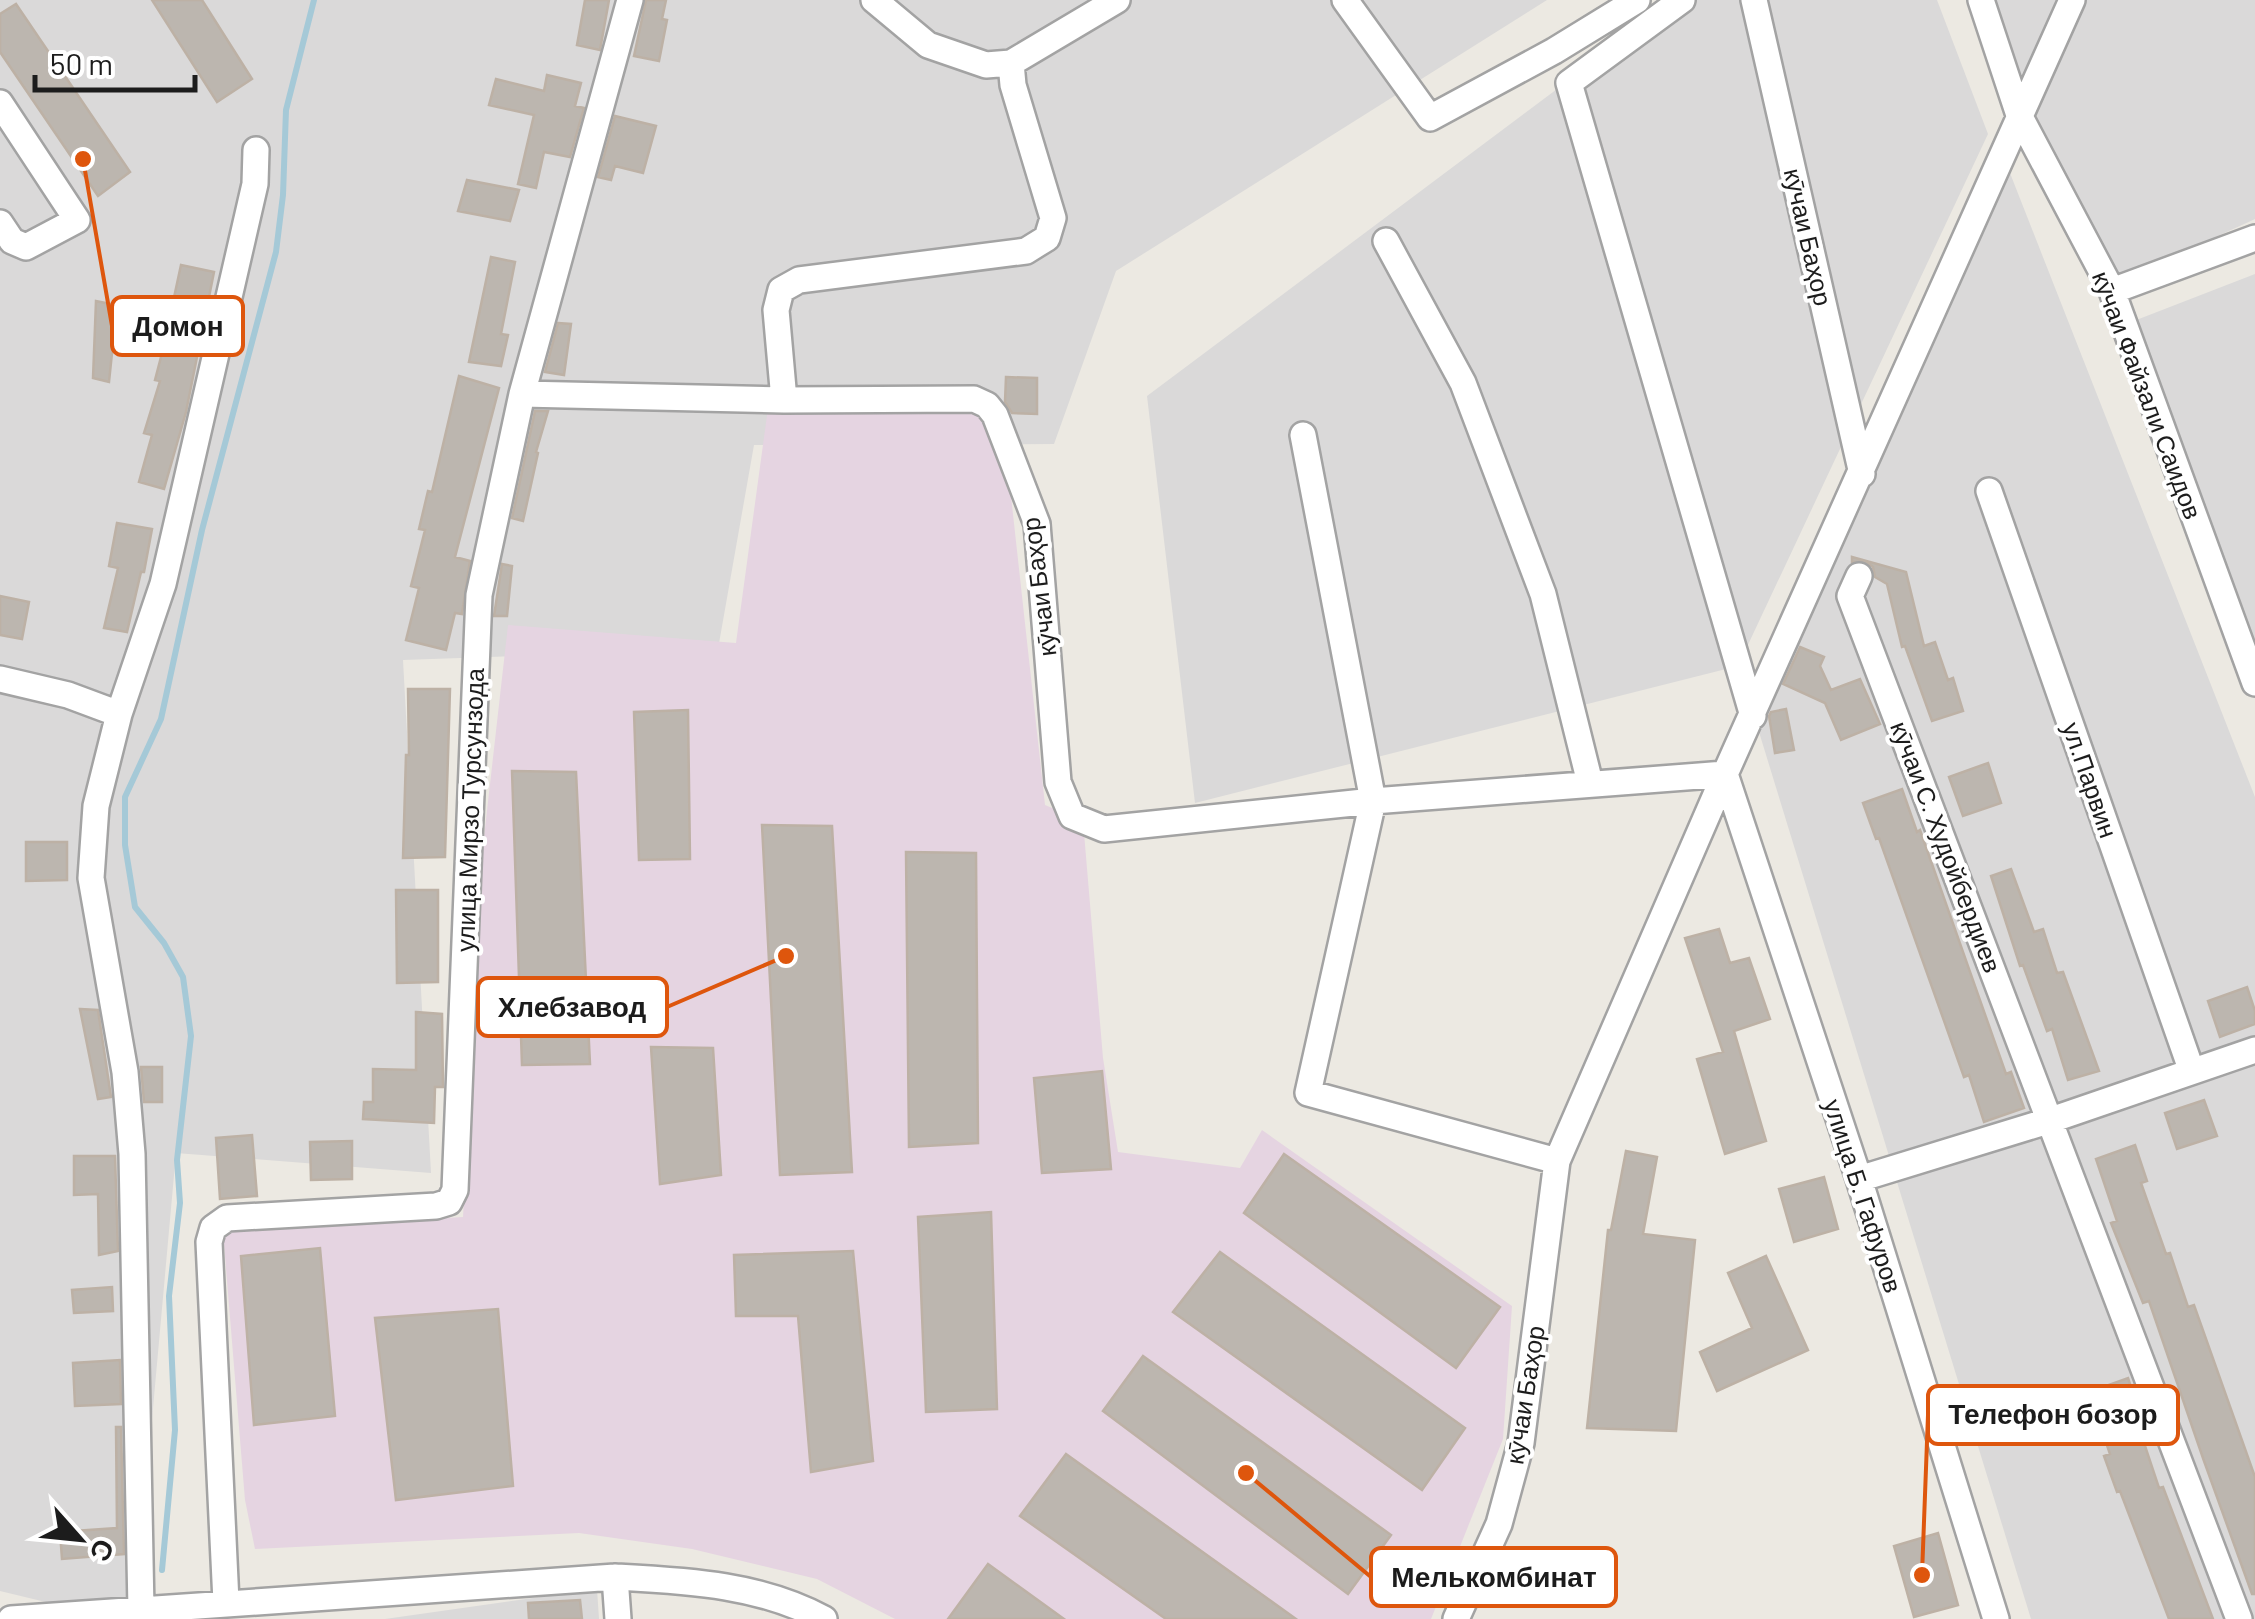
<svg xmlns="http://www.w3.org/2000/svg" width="2255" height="1619" font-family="Barlow,sans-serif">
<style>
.residential{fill:#dad9d9}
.industrial{fill:#e5d4e1}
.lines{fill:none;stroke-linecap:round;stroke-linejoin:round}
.stream{stroke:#a5c9d7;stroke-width:6}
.building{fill:#bcb6af;stroke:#bdb1a5;stroke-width:2.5}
.street-casing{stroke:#a3a3a3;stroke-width:30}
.street{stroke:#fff;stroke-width:25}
.labels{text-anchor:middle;stroke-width:8;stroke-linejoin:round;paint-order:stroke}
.street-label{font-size:25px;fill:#1c1c1c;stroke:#fff}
.leader{fill:none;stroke:#de560d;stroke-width:4}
.callout-dot{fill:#de560d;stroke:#fff;stroke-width:4}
.callout{fill:#fff;stroke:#de560d;stroke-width:4}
.callout-label{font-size:28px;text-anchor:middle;font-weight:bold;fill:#1c1c1c}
</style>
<rect width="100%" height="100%" fill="#ece9e2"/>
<path class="residential" d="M0 0H1547L1116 271 1054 444 754 445 718 649 403 660 431 1173 176 1153 134 1619H116L0 1591Z
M1676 0H1937L1988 134 1738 666 1195 803 1147 396Z
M1983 0H2255V219L2100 290Z
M2008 168 2255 797V1619H2031L1759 732Z
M2255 274V654L2126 324Z
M597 1589 599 1619H385Z"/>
<path class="industrial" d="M768 408 980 412 1010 487 1045 805 1083 821 1103 1058 1118 1152 1240 1168 1262 1130 1512 1306 1503 1439 1431 1619H895L817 1579 692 1549 579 1533 255 1549 245 1500 223 1232 463 1217 482 855 508 625 736 643Z"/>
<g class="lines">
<path class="stream" d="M162 1570 175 1430 169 1296 180 1203 177 1160 191 1036 183 977 164 943 135 907 125 845V797L161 719 202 530 276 252 283 195 286 110 314 0"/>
</g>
<path class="building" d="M152 0H202L252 79 217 102Z
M585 0H609L600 50 577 45Z
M666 0 662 19 667 20 659 61 634 56 646 0Z
M16 4 130 172 98 196 0 52V14Z
M547 75 581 83 575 106 584 108 570 157 544 152 536 188 518 184 534 115 489 105 496 79 544 91Z
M615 116 656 126 643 173 615 166 611 180 598 177Z
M467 180 519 190 510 221 458 211Z
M491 257 515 262 501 334 508 335 501 366 469 362Z
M181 265 214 272 186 412 164 489 139 482 152 435 144 433 160 381 155 380 167 334 115 324 109 382 93 378 96 301 170 316Z
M558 323 571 324 564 375 545 372Z
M459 376 499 388 455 557 470 561 462 614 455 613 446 650 406 640 419 588 411 586 425 530 419 529 428 491 432 492Z
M1006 377 1037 378V414L1012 413 1005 402Z
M535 411H548L536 452 538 453 523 521 512 518Z
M117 523 152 529 144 572H141L127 632 104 628 118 568 109 566Z
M1852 557 1906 572 1924 646 1935 642 1948 680 1953 678 1963 711 1932 721 1905 646 1902 647 1887 584 1875 577 1873 567 1866 562H1852Z
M502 564 512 566 507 616H494Z
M0 596 29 602 22 639 0 635Z
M1800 647 1824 657 1820 666 1831 690 1860 679 1880 724 1841 740 1825 703 1783 684Z
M408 689H450L445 857 403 858 406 755H409Z
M1786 709 1794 750 1775 753 1769 716 1771 712Z
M688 710 690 859 639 860 634 712Z
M1988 763 2001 803 1963 816 1949 777Z
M512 771 576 772 590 1064 522 1065Z
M1902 789 1917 832 1920 830 2006 1074 2011 1072 2024 1108 1984 1122 1969 1075 1964 1077 1879 838 1876 839 1863 803Z
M762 825 832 826 852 1172 780 1175Z
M26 842H67V880L26 881Z
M906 852 976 853 978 1143 909 1147Z
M2011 869 2034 932 2043 929 2057 973 2063 972 2099 1071 2068 1080 2052 1029 2047 1031 2023 965 2020 966 1991 876Z
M396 890H438V982L397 983Z
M1719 929 1730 963 1749 958 1770 1019 1734 1031 1766 1141 1725 1154 1697 1059 1723 1052 1685 938Z
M2247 987 2255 1011V1024L2220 1037 2208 1001Z
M80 1009 98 1010 111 1097 98 1099Z
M416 1012 442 1014 443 1087H435L434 1123 363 1119 364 1102H373V1069L416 1070Z
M651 1047 713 1048 721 1175 660 1184Z
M141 1067H162V1102H144Z
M1102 1071 1111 1169 1042 1173 1034 1078Z
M2204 1100 2217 1136 2177 1149 2165 1113Z
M252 1135 257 1196 220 1199 216 1138Z
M352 1141V1179L311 1180 310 1142Z
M2135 1145 2147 1181 2141 1183 2166 1254 2170 1253 2188 1307 2194 1305 2255 1477V1594H2252L2204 1461 2149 1301 2143 1303 2111 1223 2117 1221 2096 1159Z
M1626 1151 1657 1157 1643 1234 1695 1240 1676 1431 1587 1428 1608 1230H1611Z
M1284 1154 1500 1307 1456 1368 1244 1213Z
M74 1156H115L118 1251 99 1255 98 1194 74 1195Z
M1824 1177 1838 1229 1794 1242 1779 1189Z
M991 1212 997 1409 926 1412 918 1217Z
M320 1248 335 1416 254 1425 241 1256Z
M853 1251 873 1461 811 1472 798 1316H736L734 1255Z
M1220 1252 1465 1428 1422 1490 1173 1312Z
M1766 1256 1808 1350 1717 1391 1700 1352 1752 1328 1728 1273Z
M112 1287 113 1311 74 1313 72 1290Z
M498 1309 513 1486 396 1500 375 1318Z
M1143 1356 1391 1535 1348 1594 1103 1411Z
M120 1360 121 1404 75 1406 73 1363Z
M2128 1378 2140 1415 2135 1416 2159 1488 2163 1487 2213 1619H2169L2120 1491 2117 1492 2104 1456 2110 1454 2089 1392Z
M116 1427H121L124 1554 62 1559 60 1532 117 1528Z
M1066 1454 1296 1619H1166L1020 1516Z
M1938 1533 1958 1605 1914 1617 1894 1546Z
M988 1564 1064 1619H948Z
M580 1600 582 1619H529L528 1603Z"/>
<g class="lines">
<defs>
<path id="street" d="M874 0 928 45 986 65 1011 63 1117 0
M1345 0 1430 118 1554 51 1637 0
M1682 0 1569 83 1753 716
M1754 0 1862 474
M1981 0 2019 115 2112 291 2255 683
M0 103 77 220 26 247 12 241 0 223
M1386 241 1463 383 1543 594 1590 783
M2112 291 2255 238
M522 394 784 400 974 399 987 405 995 415 1037 524 1058 782 1072 816 1104 829 1373 801 1725 774
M784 400 776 310 781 290 799 280 1026 251 1047 238 1053 218 1013 85 1011 63
M1303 435 1373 801 1308 1093 1557 1161
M1989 491 2191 1069
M1859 576 1850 596 2239 1619
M0 679 68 695 119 714
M1725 774 1859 1179 1996 1619
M1859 1179 2051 1120 2255 1050
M615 1577 618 1619
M226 1602 209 1242 213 1228 227 1218 436 1206 449 1202 455 1190 479 595 522 394 630 0
M141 1610 132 1154 125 1072 91 878 96 806 119 714 163 584 255 184 256 150
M11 1619 615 1577C688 1581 759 1584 824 1619
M1456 1619 1499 1524 1521 1443 1557 1161 1725 774 2072 0"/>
</defs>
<use href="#street" class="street-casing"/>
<use href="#street" class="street"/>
</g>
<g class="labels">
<g class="street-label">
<text transform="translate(1808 237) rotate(77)" y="9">кӯчаи Баҳор</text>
<text transform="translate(2147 395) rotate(69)" y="9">кӯчаи Файзали Саидов</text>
<text transform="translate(1039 587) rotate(-97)" y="9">кӯчаи Баҳор</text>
<text transform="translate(2090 780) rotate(71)" y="9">ул.Парвин</text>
<text transform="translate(470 810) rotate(-88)" y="9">улица Мирзо Турсунзода</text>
<text transform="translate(1946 847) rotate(69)" y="9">кӯчаи С. Худойбердиев</text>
<text transform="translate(1863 1196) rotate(72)" y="9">улица Б. Гафуров</text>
<text transform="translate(1525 1395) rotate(-81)" y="9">кӯчаи Баҳор</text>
</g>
</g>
<path class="leader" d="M83 159L112 326M786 956L667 1007M1922 1575L1928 1415M1246 1473L1371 1577"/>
<g class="callout-dot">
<circle cx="83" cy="159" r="10"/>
<circle cx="786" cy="956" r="10"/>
<circle cx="1922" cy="1575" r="10"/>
<circle cx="1246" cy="1473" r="10"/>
</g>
<g class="callout">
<rect x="112" y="297" width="131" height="58" rx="10"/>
<rect x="478" y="978" width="189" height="58" rx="10"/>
<rect x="1928" y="1386" width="250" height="58" rx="10"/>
<rect x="1371" y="1548" width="245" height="58" rx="10"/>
</g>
<g class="callout-label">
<text x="178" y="336">Домон</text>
<text x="572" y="1017">Хлебзавод</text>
<text x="2053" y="1424">Телефон бозор</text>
<text x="1494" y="1587">Мелькомбинат</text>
</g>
<g transform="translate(80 1539) rotate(117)" stroke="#ffffff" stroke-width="8" paint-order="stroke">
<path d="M0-8L18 38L0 25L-18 38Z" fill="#1c1c1c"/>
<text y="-15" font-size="28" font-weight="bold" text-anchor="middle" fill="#1c1c1c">С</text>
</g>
<path d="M35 75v15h160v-15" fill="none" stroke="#1c1c1c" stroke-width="5"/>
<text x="50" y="75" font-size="30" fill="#1c1c1c" stroke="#ffffff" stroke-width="8" paint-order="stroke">50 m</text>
</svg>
